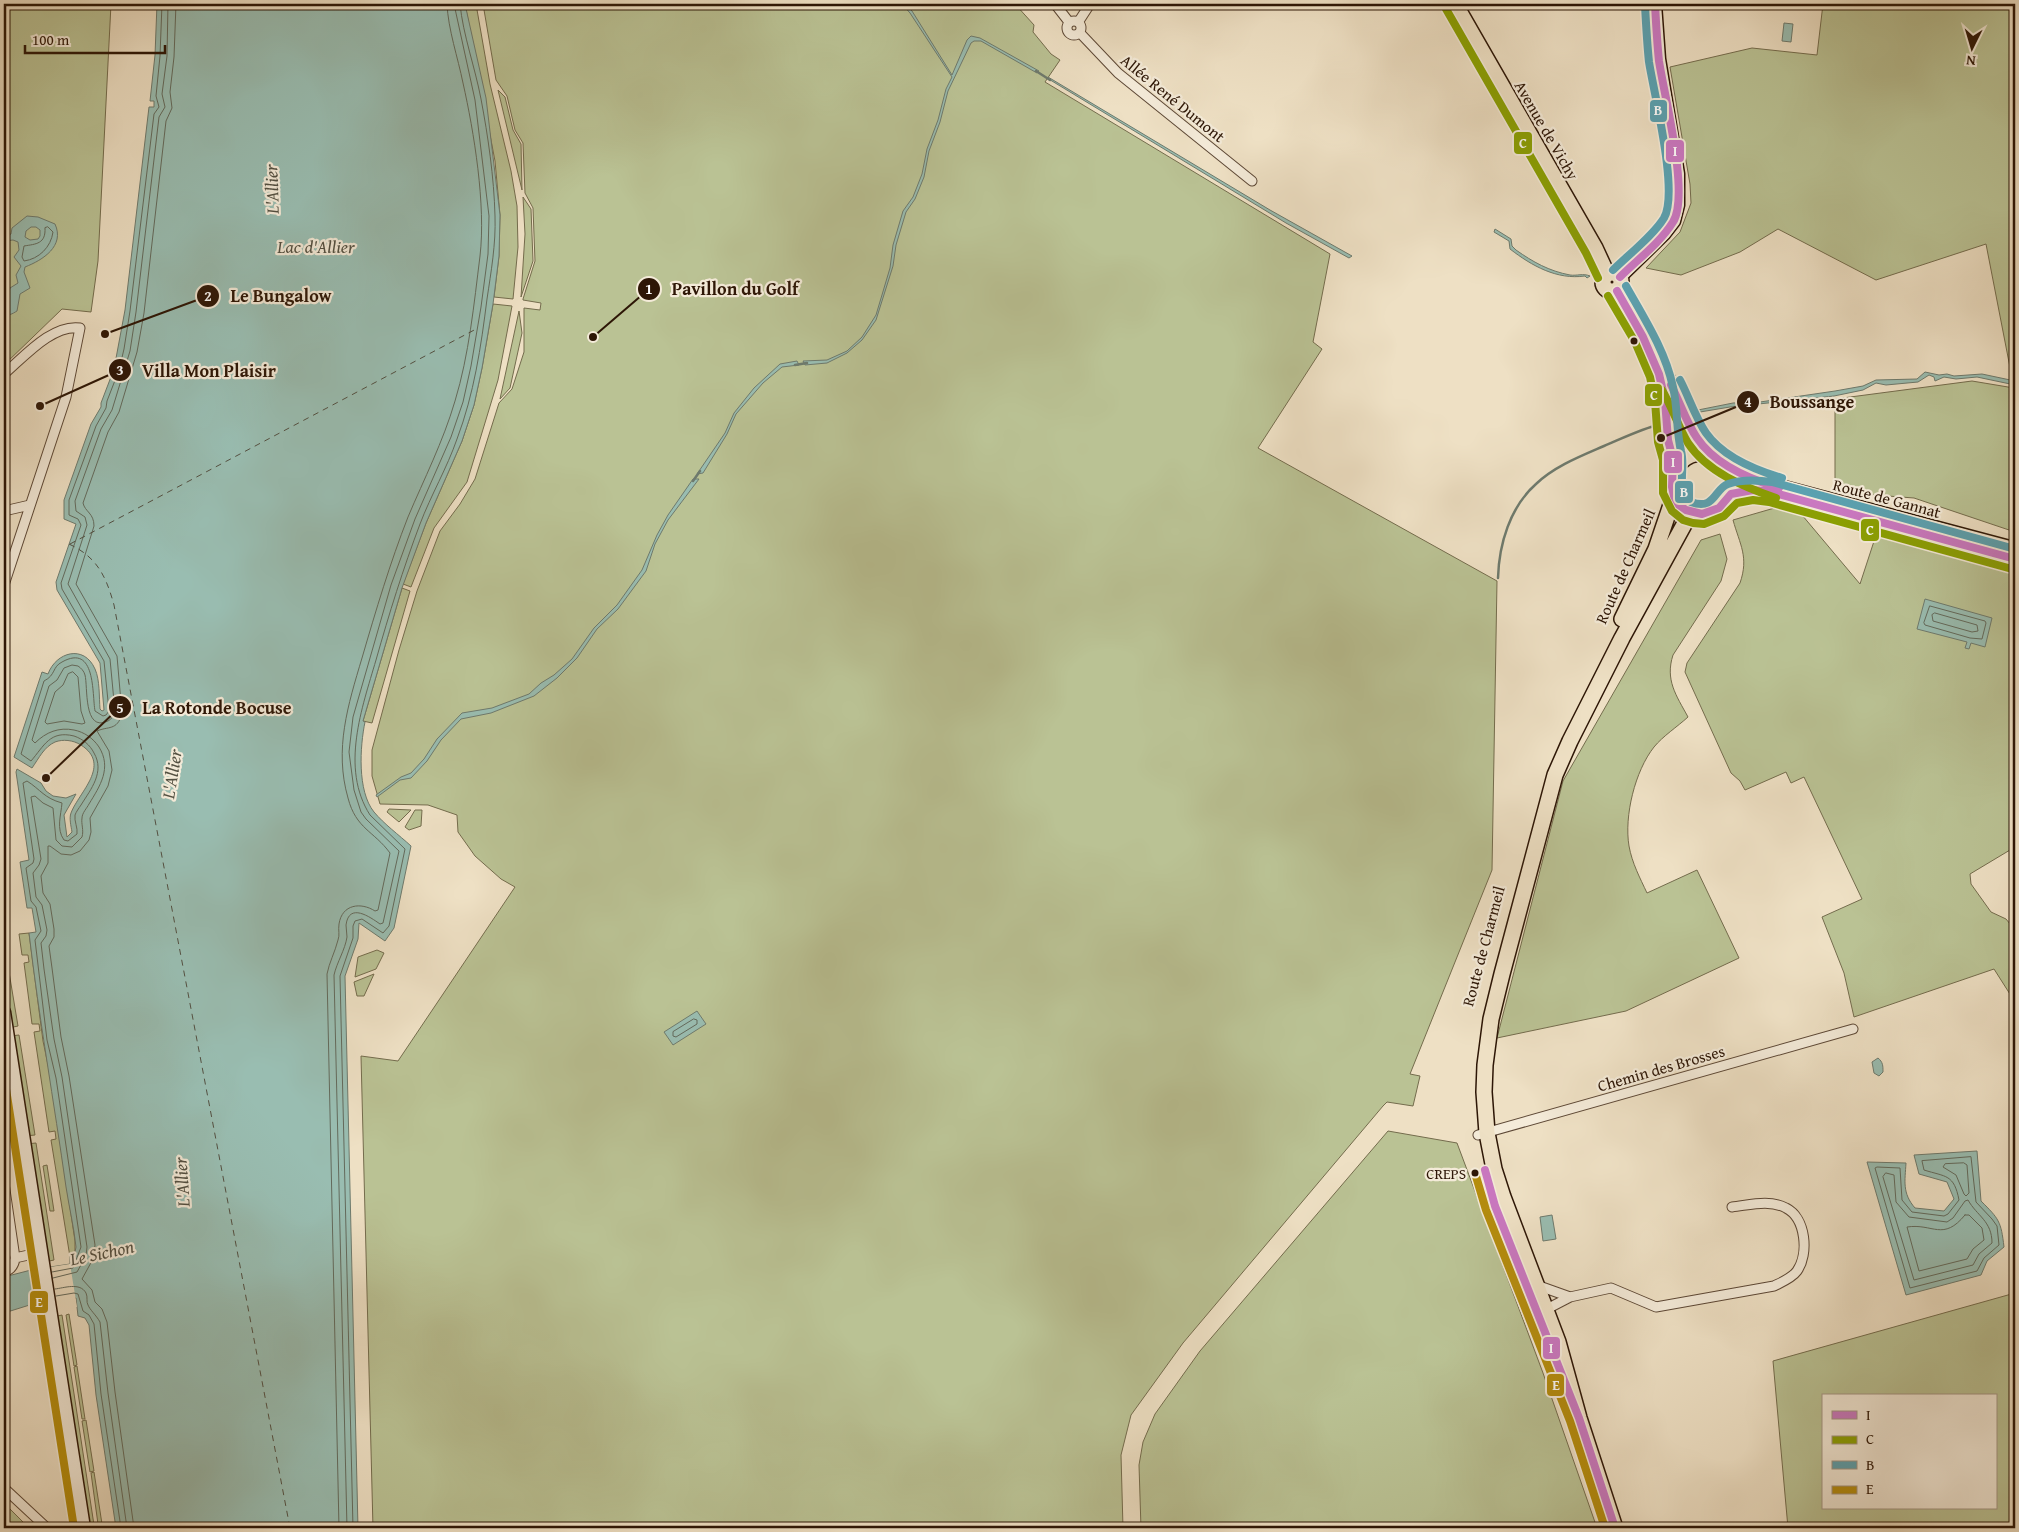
<svg xmlns="http://www.w3.org/2000/svg" width="2019" height="1532" font-family="'Gentium Book Plus',serif">
<style>
.green{fill:#bac294;stroke:#746c4d;fill-rule:evenodd}
.water{fill:#99bdb1;stroke:#6e7a6d;fill-rule:evenodd}
.pier{fill:#eee0c4}
.lines{fill:none;stroke-linecap:round;stroke-linejoin:round}
.shore{stroke:#636a5c;stroke-width:1}
.stream{stroke:#6e7a6d;stroke-width:2.5}
.ferry{stroke:#535042;stroke-width:1;stroke-dasharray:6 5;stroke-linecap:butt}
.street-casing{stroke:#5d4836;stroke-width:11}
.secondary-casing{stroke:#2d1606;stroke-width:15}
.primary-casing{stroke:#2d1606;stroke-width:18}
.street{stroke:#f4ebd9;stroke-width:9}
.secondary{stroke:#f4ebd9;stroke-width:12}
.primary{stroke:#eee0c4;stroke-width:15}
.bus-1-casing{stroke:#f4ebd9;stroke-width:11}
.bus-2-casing{stroke:#f4ebd9;stroke-width:11}
.bus-3-casing{stroke:#f4ebd9;stroke-width:11}
.bus-4-casing{stroke:#f4ebd9;stroke-width:11}
.bus-1{stroke:#ca78c1;stroke-width:8}
.bus-2{stroke:#8ba002;stroke-width:8}
.bus-3{stroke:#5ba1b0;stroke-width:8}
.bus-4{stroke:#b58d0d;stroke-width:8}
.bus-dot{fill:#2d1606;stroke:#f4ebd9;stroke-width:2}
.labels{text-anchor:middle;stroke-width:4.5;stroke-linejoin:round;paint-order:stroke}
.bus-label{font-size:15px;fill:#2d1606;stroke:#f4ebd9;text-anchor:end}
.street-label{font-size:16px;fill:#2d1606;stroke:#f4ebd9}
.water-label{font-size:18px;font-style:italic;fill:#535042;stroke:#f4ebd9}
.leader{fill:none;stroke:#2d1606;stroke-width:2}
.callout-dot{fill:#2d1606;stroke:#f4ebd9;stroke-width:2}
.mark-label{font-size:15px;text-anchor:middle;font-weight:bold;fill:#fff}
.callout-label{font-size:18px;text-anchor:middle;font-weight:bold;fill:#2d1606;stroke:#f4ebd9;stroke-width:4.5;stroke-linejoin:round;paint-order:stroke}
.line-badge{stroke:#f4ebd9;stroke-width:2}
.badge-label{font-size:14px;text-anchor:middle;font-weight:bold;fill:#fff}
</style>
<rect width="100%" height="100%" fill="#eee0c4"/>
<filter id="stains"><feTurbulence type="fractalNoise" baseFrequency=".004" numOctaves="4"/><feColorMatrix values="0 0 0 0 .2 0 0 0 0 .09 0 0 0 0 .02 0 0 0 .5 -.17"/></filter>
<radialGradient id="worn" r=".72"><stop offset=".6" stop-color="#630" stop-opacity="0"/><stop offset="1" stop-color="#630" stop-opacity=".3"/></radialGradient>
<path class="green" d="M4 4H111L98 261 91 312 62 309 4 365Z
M465 4H476L490 84 511 171 517 206 518 247 513 299 494 297 499 256 500 215 495 161Z
M483 4H1015L1034 25 1033 32 1051 54 1060 60 1045 82 1330 254 1313 342 1322 349 1258 448 1497 581 1492 870 1410 1074 1420 1076 1413 1106 1387 1102 1383 1106 1183 1343 1131 1415 1121 1455 1123 1528H373L361 1056 398 1061 515 887 501 879 475 856 458 832 457 815 428 805 380 804 372 776V750L399 650 417 591 440 531 460 504 475 479 499 403 512 389 524 352V308L540 310 541 303 523 300V299L535 261 533 208 525 193 523 143 515 130 507 96 496 80Z
M1823 4H2015V532L1914 498 1835 492V399L1972 381 2014 388 1986 244 1876 280 1778 229 1740 252 1681 275 1646 268 1680 232 1691 203 1690 184 1670 67 1752 48 1817 55Z
M498 90 505 97 513 130 521 144 522 190Z
M523 197 531 209 533 261 521 297 525 234Z
M493 304 512 306 498 380 467 482 434 528 411 587 403 584 426 523 462 441 474 405 482 368Z
M519 311 522 333 510 388 500 399Z
M1778 507 1802 515 1860 584 1878 529 2015 568V847L1970 874 1971 884 1991 912 2006 919 2015 930V1002L1994 969 1854 1017 1844 973 1822 917 1862 899 1804 777 1791 783 1786 772 1745 790 1740 781 1731 773 1685 672 1687 663 1740 583C1749 557 1740 545 1733 520Z
M1720 534 1727 559 1721 581 1673 655C1665 680 1676 695 1688 717 1677 727 1663 736 1654 747 1635 771 1624 816 1629 846 1632 863 1640 878 1647 893L1697 870 1739 958 1626 1011 1497 1038 1563 781 1701 540Z
M402 588 410 591 372 723 363 721Z
M389 809 411 810 399 822 387 812Z
M415 810H422L421 826 409 830 405 827Z
M29 933 43 1041 51 1079 75 1241V1252L70 1257 51 1140 56 1139 55 1131 49 1132 34 1032 40 1031 39 1024H32L24 963 29 962 28 955H22L19 934Z
M377 950 384 953 376 969 355 977 358 957Z
M8 966 18 1026 9 1028 4 996V967Z
M374 974 364 996H357L354 982Z
M19 1035 35 1135 25 1136 10 1036Z
M1388 1131 1457 1143 1543 1373 1597 1528H1141L1139 1465 1143 1442 1155 1414 1200 1351Z
M36 1143 54 1260 45 1262 26 1144Z
M47 1165 54 1211H50L43 1166Z
M2015 1293V1528H1788L1773 1361ZM1823 1396H1995V1508H1823Z
M69 1314 77 1365 74 1366 66 1315Z
M62 1315 94 1525 86 1526 53 1317Z
M77 1366 85 1419H82L74 1367Z
M86 1420 94 1471 90 1472 82 1421Z
M94 1472 102 1524H98L91 1473Z
M4 1503 29 1528H4Z"/>
<path class="water" d="M157 4H465L486 98 500 215 499 256 493 304 482 368 474 405 462 441 426 523 402 588 363 721 365 722C360 746 357 791 374 812 384 824 399 835 411 846L394 928 385 941 359 923 358 939 345 976 358 1528H116L96 1395 89 1325 85 1318 78 1316 76 1298 36 1303 4 1313V1277L31 1270 70 1264V1257L75 1252 76 1247C74 1227 69 1207 66 1187 54 1102 39 1018 29 933L36 932 32 908H27L20 862 29 860 16 772 17 769 41 783 46 791 53 796 66 798 76 794 64 815 67 837 72 832C71 826 69 818 71 813 79 792 112 765 81 745 73 740 63 739 55 742 44 747 39 758 32 768L14 757 42 672 48 674C56 652 84 644 95 669 100 680 99 697 100 709L102 711 104 710 100 663 57 590 56 582 76 524 64 519V500L91 424 101 407V403L114 369 125 310 149 107H154V101H150L155 55Z
M902 4H905L912 11 952 75 967 40 971 36 980 38 1039 71 1037 73 981 41H974L971 43 948 91 940 122 929 151 924 177 915 199 906 212 896 245 893 266 876 320 862 340 847 353 827 363 805 365 803 361 827 360 847 351 862 337 876 315 890 268 893 245 903 211 913 197 922 174 927 149 938 120 946 89 952 77 910 13Z
M1784 23 1793 24 1791 42 1782 41Z
M1048 77 1270 210 1352 256 1349 258 1286 223 1047 78Z
M27 216 38 217 55 224C65 246 43 260 25 267L24 272 30 288 20 294 17 311C12 314 9 316 4 314L6 306 4 296 7 295 10 288 18 283 16 275 21 266 14 257 19 250 18 242 13 240 4 241V237L11 234 12 228ZM31 227H36L40 230V236L38 239 30 240 25 237 26 231Z
M1495 229 1511 239 1512 246 1516 250C1533 262 1549 271 1570 275 1577 276 1583 273 1590 276L1587 278 1585 276C1557 280 1532 266 1510 249L1509 241 1494 232Z
M797 361 799 365 782 367 763 383 736 414 727 434 703 473 697 474 725 433 734 413 754 388 780 364Z
M1925 372 1939 375 1947 374 1954 376 1982 374 2015 381V385L1977 377 1956 379 1944 377 1935 381 1934 377 1929 375 1918 382 1886 385 1876 383 1863 390 1834 396 1730 407 1700 412 1698 410 1733 403 1760 402 1835 391 1863 386 1876 380 1917 379Z
M693 479H699L668 520 655 544 646 571 618 609 597 629 577 658 557 678 534 696 491 713 461 719 441 740 427 761 411 778 400 780 377 797 376 795 401 777 411 773 424 759 437 739 462 713 492 708 529 694 541 683 554 675 572 659 594 628 617 605 642 570 657 535 668 515Z
M1925 599 1992 618 1985 647 1971 643 1969 649 1965 648 1967 642 1917 629Z
M697 1011 706 1024 673 1045 664 1032Z
M1878 1058C1883 1062 1883 1066 1883 1072L1879 1076 1874 1073 1872 1062Z
M1977 1151 1981 1201C1999 1219 2001 1221 2004 1247L1987 1261 1981 1275 1906 1295 1867 1162 1906 1163C1905 1181 1902 1193 1915 1208L1944 1211 1954 1199 1947 1182 1919 1174 1914 1155Z
M1552 1215 1556 1239 1543 1241 1540 1217Z"/>
<path class="pier" d="M70 1264 77 1307H75L73 1301 37 1306 31 1270Z"/>
<g class="lines">
<path class="shore" d="M48 227 53 232C51 247 39 259 24 261L22 257 24 246C36 244 46 244 45 228Z
M1930 606 1985 621 1986 623 1982 639 1970 638 1925 625 1924 623Z
M1935 613 1977 625 1978 631 1972 632 1933 621 1932 615Z
M73 672 78 677 81 711 85 723 82 724 64 721 47 724 45 722 55 692 63 685 68 674Z
M694 1019 697 1020V1024L676 1037 673 1036V1032Z
M1971 1157 1976 1202 1992 1219 1997 1226 1999 1245 1984 1258 1977 1271 1910 1288 1875 1168 1877 1167 1900 1168 1902 1200 1912 1212 1944 1216 1948 1214 1959 1200C1954 1174 1946 1177 1924 1170L1922 1161Z
M1964 1163 1967 1165 1969 1193 1966 1196 1964 1194 1956 1175 1943 1167 1945 1164Z
M1886 1173 1894 1175 1896 1202 1909 1217 1947 1222 1953 1218 1965 1201 1968 1200C1977 1216 1992 1221 1992 1243L1979 1254 1973 1265 1914 1280 1883 1177Z
M1965 1215H1969L1982 1228 1984 1240 1973 1249 1967 1259 1919 1271 1907 1227C1933 1223 1943 1242 1965 1215Z
M52 1272 73 1268 81 1247 56 1078 47 1040 35 940 41 931 36 907 31 901 26 868 33 863 34 859 23 783 27 781C41 790 44 798 62 803 61 815 56 829 64 840L68 841 77 834C78 828 74 821 75 815 76 812 79 808 81 805 91 789 105 772 94 753 90 745 83 739 74 736 50 730 44 746 31 761L21 754 44 681C56 675 52 667 62 662 96 643 92 694 95 711L103 716 106 715 109 711 104 661 62 589 61 583 81 525 78 519 69 515V500L96 426 106 408 107 401 119 370 124 349 130 311 154 114 159 107 156 96 160 56 162 4
M53 1278 77 1272 86 1256 87 1247 62 1077 54 1039 44 969 41 943 46 936 47 930 42 905 36 897 33 873 39 865 41 859 31 797 35 796 43 803 53 808 56 840 62 846 72 847 82 837C84 830 81 824 82 818 82 813 87 808 89 804 100 786 112 768 99 747 93 738 84 732 74 730 59 727 46 732 35 743L32 740 49 686 57 680 64 668 72 665 78 666C81 668 84 671 85 675 88 686 83 733 108 721 112 719 113 716 115 712L110 659 68 584 87 525 85 517 76 511 75 501 101 429 112 410 130 351 136 312 159 117 165 107 162 94 167 56 168 4
M55 1289C64 1288 80 1282 86 1293 88 1297 86 1302 88 1305 90 1310 96 1315 100 1322L108 1393 127 1528
M56 1296 74 1293 78 1294 83 1311 89 1315 94 1324 101 1394 121 1528
M134 1528 115 1392 107 1322 102 1309 95 1302 92 1290 82 1279 93 1259 95 1245 69 1076 61 1037 52 968 49 946 54 937V929L50 904 43 893 41 876 48 863V846H50L61 854 71 855 80 851 89 840 91 832 90 818 108 786 112 770 109 751 97 731C108 726 117 731 122 714L117 656 76 584 94 526C94 513 85 512 83 503L108 432 119 412 137 352 144 313 166 121 172 108 170 92 174 57 176 4
M339 1528 327 974C329 963 335 952 338 940 340 935 338 930 339 924 342 904 361 902 375 911L378 910 390 853C374 831 356 829 348 798 334 749 348 705 362 658 376 610 390 563 408 517 424 479 443 442 455 401 469 355 474 304 480 256 486 205 474 132 463 83 458 58 448 29 447 4
M347 1528 334 975C337 962 345 950 347 937 347 933 346 929 346 925 349 902 370 917 380 924L383 923 399 851 366 819 361 812 354 790 349 752 353 717 391 585 415 519 451 437 463 402 471 366 481 307 488 254 489 216 475 100 454 4
M353 1528 340 976 353 938V926L355 921 362 919 383 933 389 926 405 849 370 815C340 768 362 708 376 660 389 614 403 569 420 524 431 495 447 468 457 439 474 394 481 347 487 299 491 272 496 244 495 216 494 177 488 136 481 99 475 67 463 35 460 4"/>
<path class="stream" d="M1036 71 1050 80
M795 365 807 363
M693 481 700 471
M1498 578C1499 544 1510 507 1536 484 1555 466 1581 456 1604 446 1623 438 1641 429 1661 424"/>
<path class="ferry" d="M69 544C97 557 106 576 114 605L290 1528
M70 544 478 328"/>
<defs>
<path id="street" d="M1055 4 1069 22
M1067 28a7 7 0 1 1 14 0a7 7 0 1 1-14 0Z
M1079 21 1090 4
M1080 33 1118 73 1252 181
M4 374C24 357 52 324 80 328L66 397 4 585
M4 511 30 505
M1478 1135 1853 1029
M4 1183 15 1258C14 1266 11 1270 4 1272
M15 1258 33 1254
M1519 1266 1526 1273 1528 1279
M1543 1308 1545 1310 1570 1297 1611 1288 1656 1307 1774 1286C1782 1282 1792 1278 1797 1271 1809 1254 1806 1218 1786 1208 1769 1199 1750 1205 1732 1207
M1538 1314V1289L1542 1287 1570 1297
M4 1488 47 1528"/>
<path id="secondary" d="M1620 277 1664 234 1674 221 1678 205V174L1659 59 1655 4
M4 1012 84 1528"/>
<path id="primary" d="M1455 4 1595 248 1607 274
M1603 282a9 9 0 1 1 18 0a9 9 0 1 1-18 0Z
M1617 291 1681 403 1697 438 1712 455
M1658 374C1666 396 1664 418 1668 441 1670 453 1673 461 1673 473
M1672 483a30 30 0 1 1 60 0a30 30 0 1 1-60 0Z
M1725 464 1738 472 1774 486 2015 550
M1731 494 1753 490 1776 494
M1622 619 1656 549 1674 496
M1615 1528 1579 1418 1558 1342 1503 1197 1494 1169 1487 1133 1484 1092 1485 1065 1491 1019 1502 974 1555 775 1570 741 1622 638 1686 521 1699 514"/>
</defs>
<use href="#street" class="street-casing"/>
<use href="#secondary" class="secondary-casing"/>
<use href="#primary" class="primary-casing"/>
<use href="#street" class="street"/>
<use href="#secondary" class="secondary"/>
<use href="#primary" class="primary"/>
<defs>
<path id="bus-1" d="M1620 277C1637 260 1660 243 1673 222 1690 195 1664 95 1659 61 1657 42 1656 23 1655 4
M1617 291 1643 337 1659 374 1665 400 1668 440 1673 459 1672 487 1674 496 1679 505 1686 510 1702 514 1719 508 1731 494 1753 490 1771 492 2015 559
M1671 385C1680 402 1686 422 1697 438 1715 465 1749 479 1779 488
M1485 1170 1495 1206 1579 1418 1615 1528"/>
<path id="bus-2" d="M1446 9 1586 253 1598 278
M1608 296 1635 342 1650 377 1655 401 1658 442 1663 460V493L1672 511 1683 520 1693 523 1704 524 1724 516 1737 503 1753 500 1769 502 2012 569
M1662 390C1672 407 1678 426 1688 443 1707 472 1744 487 1776 498"/>
<path id="bus-3" d="M1613 270C1628 255 1653 236 1664 218 1679 192 1654 94 1649 62 1647 43 1646 24 1645 5
M1626 286C1644 318 1665 350 1673 387 1678 408 1676 430 1681 451 1686 469 1675 488 1691 502 1715 511 1714 489 1728 484 1742 479 1758 480 1772 482L2015 549
M1680 380C1689 397 1695 417 1706 433 1723 457 1755 470 1782 478"/>
<path id="bus-4" d="M4 1076 74 1528
M1475 1173 1486 1210 1570 1421 1605 1528"/>
</defs>
<use href="#bus-1" class="bus-1-casing"/>
<use href="#bus-2" class="bus-2-casing"/>
<use href="#bus-3" class="bus-3-casing"/>
<use href="#bus-4" class="bus-4-casing"/>
<use href="#bus-1" class="bus-1"/>
<use href="#bus-2" class="bus-2"/>
<use href="#bus-3" class="bus-3"/>
<use href="#bus-4" class="bus-4"/>
</g>
<g class="bus-dot">
<circle cx="1634" cy="341" r="4.5"/>
<circle cx="1475" cy="1173" r="4.5"/>
</g>
<g class="labels">
<g class="bus-label">
<text x="1466" y="1179">CREPS</text>
</g>
<g class="street-label">
<text transform="translate(1173 98) rotate(39)" y="6">Allée René Dumont</text>
<text transform="translate(1547 130) rotate(60)" y="6">Avenue de Vichy</text>
<text transform="translate(1887 498) rotate(15)" y="6">Route de Gannat</text>
<text transform="translate(1625 566) rotate(-66)" y="6">Route de Charmeil</text>
<text transform="translate(1483 946) rotate(-75)" y="6">Route de Charmeil</text>
<text transform="translate(1661 1068) rotate(-16)" y="6">Chemin des Brosses</text>
</g>
<g class="water-label">
<text transform="translate(272 189) rotate(-92)" y="6">L'Allier</text>
<text x="316" y="253">Lac d'Allier</text>
<text transform="translate(172 774) rotate(-81)" y="6">L'Allier</text>
<text transform="translate(182 1182) rotate(-94)" y="6">L'Allier</text>
<text transform="translate(102 1253) rotate(-12)" y="6">Le Sichon</text>
</g>
</g>
<path class="leader" d="M593 337L649 289M105 334L208 296M40 406L120 370M1661 438L1748 402M46 778L120 707"/>
<g class="callout-dot">
<circle cx="593" cy="337" r="5"/>
<circle cx="105" cy="334" r="5"/>
<circle cx="40" cy="406" r="5"/>
<circle cx="1661" cy="438" r="5"/>
<circle cx="46" cy="778" r="5"/>
<circle cx="649" cy="289" r="12"/>
<circle cx="208" cy="296" r="12"/>
<circle cx="120" cy="370" r="12"/>
<circle cx="1748" cy="402" r="12"/>
<circle cx="120" cy="707" r="12"/>
</g>
<g class="mark-label">
<text x="649" y="294">1</text>
<text x="208" y="301">2</text>
<text x="120" y="375">3</text>
<text x="1748" y="407">4</text>
<text x="120" y="713">5</text>
</g>
<g class="callout-label">
<text x="735" y="295">Pavillon du Golf</text>
<text x="281" y="302">Le Bungalow</text>
<text x="209" y="377">Villa Mon Plaisir</text>
<text x="1812" y="408">Boussange</text>
<text x="217" y="714">La Rotonde Bocuse</text>
</g>
<g class="line-badge">
<rect x="1649" y="99" width="19" height="24" rx="5" fill="#5ba1b0"/>
<rect x="1513" y="131" width="20" height="24" rx="5" fill="#8ba002"/>
<rect x="1665" y="139" width="20" height="24" rx="5" fill="#ca78c1"/>
<rect x="1644" y="383" width="19" height="24" rx="5" fill="#8ba002"/>
<rect x="1663" y="450" width="20" height="24" rx="5" fill="#ca78c1"/>
<rect x="1674" y="480" width="20" height="24" rx="5" fill="#5ba1b0"/>
<rect x="1860" y="518" width="20" height="24" rx="5" fill="#8ba002"/>
<rect x="29" y="1290" width="20" height="24" rx="5" fill="#b58d0d"/>
<rect x="1542" y="1336" width="19" height="24" rx="5" fill="#ca78c1"/>
<rect x="1546" y="1373" width="19" height="24" rx="5" fill="#b58d0d"/>
</g>
<g class="badge-label">
<text x="1658" y="115">B</text>
<text x="1523" y="148">C</text>
<text x="1675" y="156">I</text>
<text x="1654" y="400">C</text>
<text x="1673" y="467">I</text>
<text x="1684" y="497">B</text>
<text x="1870" y="535">C</text>
<text x="39" y="1307">E</text>
<text x="1551" y="1353">I</text>
<text x="1556" y="1390">E</text>
</g>
<rect width="2019" height="1532" fill="none" stroke="#eee0c4" stroke-width="20"/>
<rect x="5" y="5" width="2009" height="1522" fill="none" stroke="#2d1606" stroke-width="2.5"/>
<rect x="10" y="10" width="1999" height="1512" fill="none" stroke="#2d1606"/>
<rect x="1822" y="1394" width="175" height="115" fill="#f4ebd9" stroke="#a49685"/>
<rect x="1832" y="1411" width="25" height="8" fill="#ca78c1" stroke="#a49685"/>
<text x="1866" y="1420" font-size="15" fill="#2d1606">I</text>
<rect x="1832" y="1436" width="25" height="8" fill="#8ba002" stroke="#a49685"/>
<text x="1866" y="1444" font-size="15" fill="#2d1606">C</text>
<rect x="1832" y="1461" width="25" height="8" fill="#5ba1b0" stroke="#a49685"/>
<text x="1866" y="1470" font-size="15" fill="#2d1606">B</text>
<rect x="1832" y="1486" width="25" height="8" fill="#b58d0d" stroke="#a49685"/>
<text x="1866" y="1494" font-size="15" fill="#2d1606">E</text>
<g transform="translate(1972 48) rotate(185)" stroke="#f4ebd9" stroke-width="4" paint-order="stroke">
<path d="M0-4L9 19L0 12L-9 19Z" fill="#2d1606"/>
<text y="-8" font-size="14" font-weight="bold" text-anchor="middle" fill="#2d1606">N</text>
</g>
<path d="M25 45v8h140v-8" fill="none" stroke="#2d1606" stroke-width="2.5"/>
<text x="32" y="45" font-size="15" fill="#2d1606" stroke="#f4ebd9" stroke-width="4" paint-order="stroke">100 m</text>
<rect width="100%" height="100%" filter="url(#stains)"/>
<rect width="100%" height="100%" fill="url(#worn)"/>
</svg>
